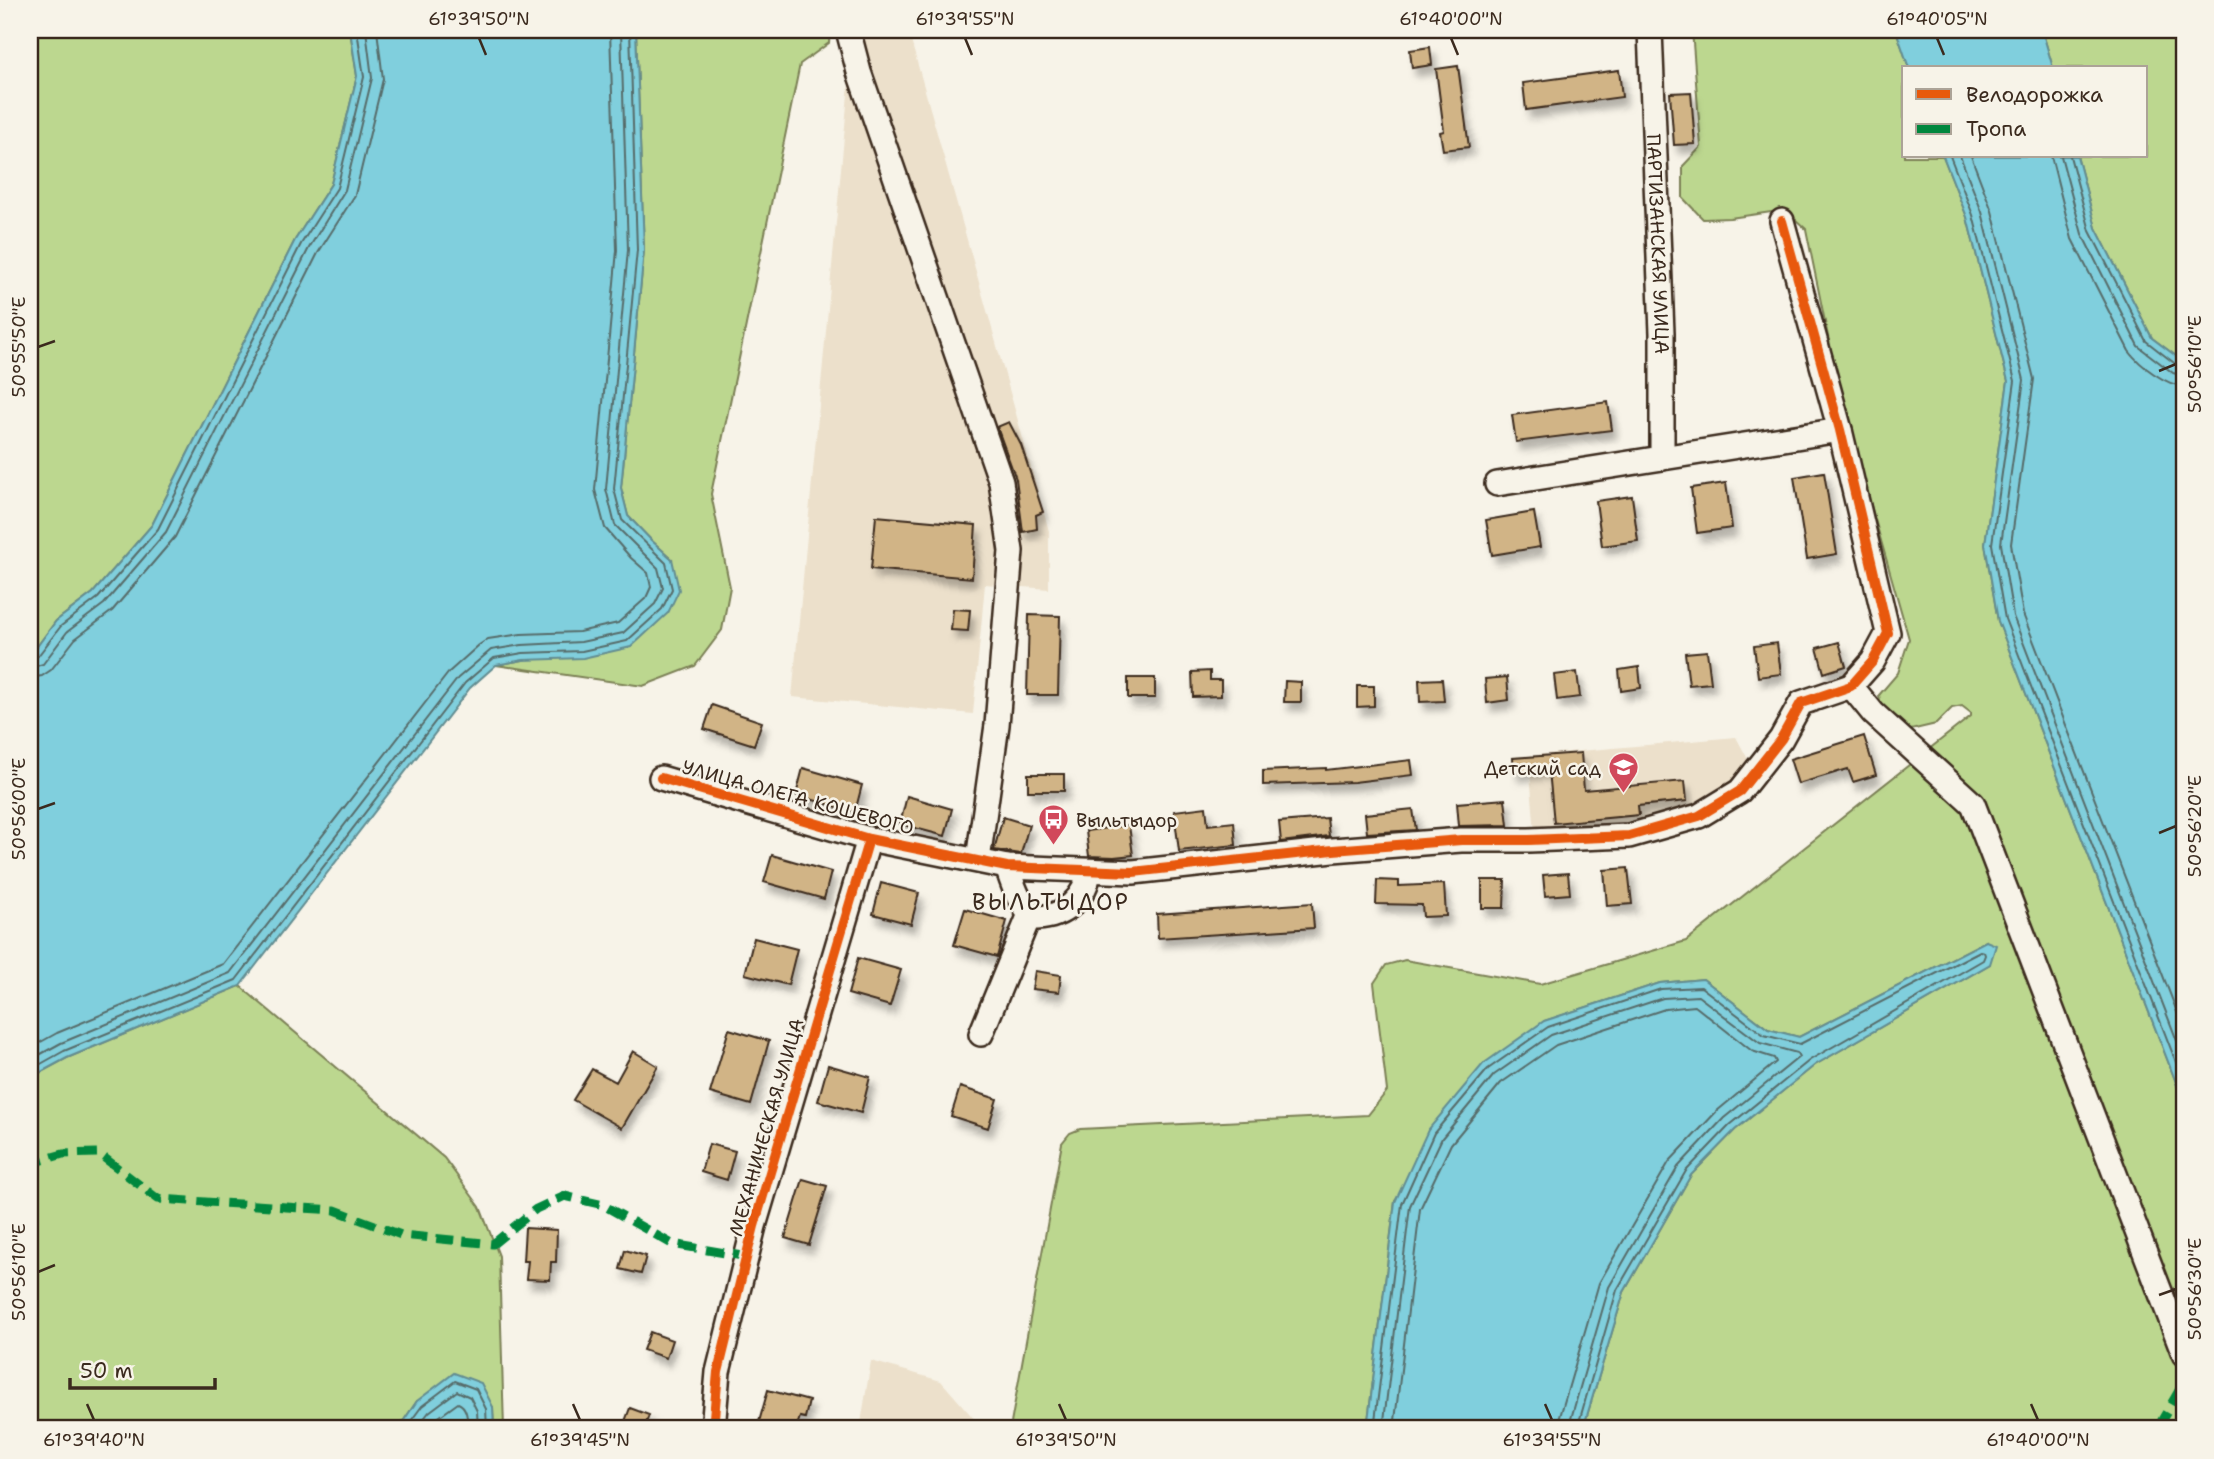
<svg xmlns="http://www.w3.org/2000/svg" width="2214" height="1459" font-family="'Shantell Sans',sans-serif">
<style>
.built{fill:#ece0cb}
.green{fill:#bcd78f;stroke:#7c8056;stroke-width:2}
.water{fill:#80cfdd;stroke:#648d91;stroke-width:2}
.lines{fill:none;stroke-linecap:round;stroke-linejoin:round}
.shore{stroke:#576c6a;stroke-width:2}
.building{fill:#d1b486;stroke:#3b2a1e;stroke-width:2;filter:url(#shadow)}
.minor-casing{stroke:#3b2a1e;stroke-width:28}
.minor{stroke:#f7f3e8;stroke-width:23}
.quiet{stroke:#00873e;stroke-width:9;stroke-dasharray:18 9;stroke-linecap:butt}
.cycleway-casing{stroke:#f7f3e8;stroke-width:15}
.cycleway{stroke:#e8590c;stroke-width:10}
.ticks{fill:none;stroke:#3b2a1e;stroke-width:2.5}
.labels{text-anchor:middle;stroke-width:5;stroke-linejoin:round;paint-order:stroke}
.street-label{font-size:19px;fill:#3b2a1e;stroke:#f7f3e8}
.poi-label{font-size:19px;fill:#3b2a1e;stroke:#f7f3e8;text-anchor:end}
.quarter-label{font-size:23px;letter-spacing:2px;fill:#3b2a1e;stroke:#f7f3e8}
.neatline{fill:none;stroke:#3b2a1e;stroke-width:2.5}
.ticks-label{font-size:18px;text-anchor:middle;fill:#3b2a1e}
</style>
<defs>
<filter id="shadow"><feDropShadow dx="4.5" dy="8" stdDeviation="3.5" flood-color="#0004"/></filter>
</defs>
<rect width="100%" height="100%" fill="#f7f3e8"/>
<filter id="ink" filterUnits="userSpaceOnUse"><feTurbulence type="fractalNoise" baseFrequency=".0143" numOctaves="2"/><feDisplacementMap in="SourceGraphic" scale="14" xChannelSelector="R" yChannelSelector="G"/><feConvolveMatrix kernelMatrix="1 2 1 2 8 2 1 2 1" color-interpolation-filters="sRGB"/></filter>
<g filter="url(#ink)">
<path class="built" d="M839 30H908L1049 531V589L985 584 973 714 792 697 850 72Z
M1736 737 1750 763 1735 784 1695 812 1607 829 1535 833 1530 773 1513 774 1512 757Z
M871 1361 941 1381 983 1429H860Z"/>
<path class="green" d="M30 30H350L357 76 331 184 295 240 152 525 93 593 56 621 30 656Z
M636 30H830L829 43 800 64 711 494 730 587 722 630 695 666 643 686 496 665 523 660 672 559 651 540 628 516 621 488 644 250Z
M1692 30H1896L1909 68H1904V156H1943L1967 217 2008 381 1985 544 1998 621 2184 1103V1429H1583L1624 1292 1691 1175 1735 1130 1815 1065 1990 964 1986 941 1799 1037 1768 1029 1703 979 1660 983 1544 1021 1395 1201 1367 1429H1010L1062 1143 1070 1133 1080 1129 1368 1115 1387 1091 1374 983 1386 965 1405 960 1540 984 1686 941 1971 716V713L1962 706 1952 708 1936 724 1911 730 1882 711 1879 695 1898 673 1909 639 1850 432 1834 366 1806 229 1785 210 1730 218 1703 219 1683 198V166L1701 147Z
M2042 30H2184V362L2152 338 2096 228 2077 156H2146V68H2053Z
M240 986 444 1158 480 1207 499 1256 504 1429H494L493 1407 417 1401 398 1429H30V1078L67 1058Z"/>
<path class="water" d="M350 30H636L644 250 621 488 628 516 651 540 672 559 679 590 668 613 631 647 583 658 523 660 496 665 470 688 240 986 67 1058 30 1078V656L56 621 93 593 152 525 295 240 331 184 357 76Z
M1896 30H2042L2053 68H1909Z
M1943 156H2077L2096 228 2152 338 2184 362V1103L1998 621 1985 544 2008 381 1967 217Z
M1986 941 1996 945 1990 964 1815 1065 1735 1130 1691 1175 1624 1292 1583 1429H1367L1395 1202 1428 1130 1483 1064 1544 1021 1660 983 1703 979 1768 1029 1799 1037Z
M454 1373 481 1383 493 1407 494 1429H398L417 1401Z"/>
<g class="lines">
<path class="shore" d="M1950 156 1973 215 2015 381 1992 544 2005 619 2184 1083
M1960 156 1982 212 2024 380 2001 544 2013 616 2184 1059
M1971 156 1992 211 2034 379 2011 544 2023 614 2184 1030
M2051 156 2072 239 2129 351C2139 365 2167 386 2184 386
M2061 156 2082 234 2138 346 2173 373 2184 376
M2070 156 2090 231 2146 341 2178 366 2184 367
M30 659 38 656 61 626 98 598 158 529 301 244 337 188 364 77 357 30
M30 668 43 664 67 632 104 604 166 532 309 248 345 190 372 78 366 30
M30 678 42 676 51 670 75 639 112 611 175 537 318 253 355 195 383 79 377 30
M30 1048 57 1033 223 964 449 672 479 645 488 639 521 634 579 632 618 623 646 598 651 587 648 573 631 558 605 528 595 490 617 250 610 30
M30 1060 61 1043 230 973 458 678 491 650 522 645 581 642 623 633 655 604 663 588 658 568 615 525 606 489 628 250 621 30
M30 1070 64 1051 236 980 465 683 494 658 523 653 582 651 627 641 662 609 672 589 666 563 622 520 614 489 637 250 630 30
M405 1429 422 1406 455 1381 476 1389 486 1409 487 1429
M416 1429 429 1412 457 1391 470 1397 477 1411 478 1429
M429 1429 436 1419 458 1403C468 1407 467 1420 468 1429
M1374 1429 1402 1204 1434 1133 1488 1069 1548 1027 1661 989 1701 987 1764 1035 1800 1044 1980 951 1984 952 1985 955 1983 960 1810 1060 1730 1125 1686 1171 1617 1290 1577 1429
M1383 1429 1410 1206 1442 1138 1494 1075 1551 1035 1663 998 1698 996 1760 1043 1797 1053 1799 1057 1724 1118 1678 1167 1609 1287 1568 1429
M1394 1429 1420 1209 1451 1144 1501 1083 1556 1045 1665 1009 1695 1006 1752 1051 1774 1058 1776 1062 1717 1111 1669 1162 1599 1283 1559 1420 1558 1429"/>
</g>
<path class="building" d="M1430 47 1432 65 1412 68 1410 50Z
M1458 66 1469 147 1443 150 1440 132 1444 131 1436 69Z
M1619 70 1622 97 1526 110 1523 83Z
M1691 92 1695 144 1674 145 1670 93Z
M1608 402 1612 430 1516 442 1512 415Z
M1009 422 1021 445 1043 512 1036 515 1037 529 1023 532 1016 479 997 427Z
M1824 472 1837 554 1807 559 1794 477Z
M1726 483 1732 528 1697 533 1691 488Z
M1632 496 1638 541 1602 546 1596 501Z
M1534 512 1540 547 1492 555 1486 520Z
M876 516 976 525 972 578 871 569Z
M953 609 970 610 968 631 951 630Z
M1029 615 1060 616 1058 695H1027Z
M1839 642 1846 666 1824 673 1817 648Z
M1777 643 1781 674 1758 677 1754 646Z
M1707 651 1711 683 1689 685 1685 653Z
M1639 667 1641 688 1621 691 1619 670Z
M1210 671V680H1221V696L1193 697 1192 672Z
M1577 672 1580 697 1557 700 1554 675Z
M1507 677 1509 700 1487 703 1485 679Z
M1128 678H1155V698H1128Z
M1442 679 1444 701 1420 702 1419 680Z
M1285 681 1301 682V702H1284Z
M1357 686H1374V706L1357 707Z
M712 705 762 722 754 745 704 729Z
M1864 736 1876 775 1853 782 1848 769 1798 784 1790 759Z
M1581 753 1584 790 1685 781 1687 801 1638 806 1639 815 1554 823 1549 770 1514 773 1513 758Z
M1411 760 1413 775 1354 782 1263 785V771L1326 768V770Z
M803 768 862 785 855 812 796 795Z
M1028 774H1064V791H1028Z
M907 796 952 809 945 836 900 824Z
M1505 799 1508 825 1459 826 1457 803Z
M1206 807 1208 825 1234 822 1236 845 1179 851 1174 811Z
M1413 809 1416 830 1367 833 1365 814Z
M1003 817 1029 825 1021 854 994 850Z
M1327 818 1329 836 1281 842 1279 822Z
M1129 825 1133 855 1114 857 1089 856 1086 831Z
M772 855 831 872 824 899 764 882Z
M1628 868 1632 904 1607 906 1604 870Z
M1568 873 1570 894 1545 896 1543 875Z
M1377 880 1399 881V886L1444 884 1446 916 1423 917 1422 905 1376 904Z
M1482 880H1505L1504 908H1482Z
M881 883 919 893 911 924 873 914Z
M1312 903 1314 928 1158 938 1157 914Z
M965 909 1007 921 997 957 954 945Z
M754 938 797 949 788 985 745 974Z
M858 958 901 970 890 1006 848 994Z
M1035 971 1061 975 1059 992 1032 989Z
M729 1029 769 1041 751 1105 710 1093Z
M633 1051 658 1066 622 1128 573 1100 592 1069 616 1082Z
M828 1065 870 1077 861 1113 818 1101Z
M960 1087 997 1099 988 1128 951 1116Z
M709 1144 735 1151 727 1180 701 1172Z
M803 1179 827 1186 809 1245 785 1238Z
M525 1228 557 1230 556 1262H551L550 1280 526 1279 528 1261H523Z
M625 1250 646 1256 641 1274 620 1269Z
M650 1332 672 1340 666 1358 643 1350Z
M768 1390 809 1401 805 1418 800 1417 796 1429H757Z
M630 1408 649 1415 644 1429 624 1424Z"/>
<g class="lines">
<defs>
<g id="minor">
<path d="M848 30 859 72 1001 482 1011 551 997 725 978 860"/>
<path id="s1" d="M1650 30 1662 333V458"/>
<path d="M1497 484 1840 430"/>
<path d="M1851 686 1873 713 1973 804 2184 1354"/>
<path d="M661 778 869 839 1007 867 1133 872 1333 850 1461 840H1529L1629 836 1699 816 1740 791 1781 739 1801 703 1851 686 1873 661 1888 633 1840 430 1782 221"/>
<path d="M1007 867C1013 885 1020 909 1037 918 1064 917 1086 898 1089 871"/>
<path d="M981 1034 1030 914"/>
<path d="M713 1429 718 1372 754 1226 869 839"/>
</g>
</defs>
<use href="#minor" class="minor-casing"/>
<use href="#minor" class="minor"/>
<path class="quiet" d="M30 1169 33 1163 63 1154 98 1153 158 1199 335 1210 401 1235 493 1244 536 1209 565 1196 603 1205 672 1244 743 1256
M2160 1429 2162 1420 2184 1382"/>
<defs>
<path id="cycleway" d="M661 778 869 839 1007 867 1133 872 1333 850 1461 840H1529L1629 836 1699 816 1740 791 1781 739 1801 703 1851 686 1873 661 1888 633 1840 430 1782 221
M713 1429 718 1372 754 1226 869 839"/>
</defs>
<use href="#cycleway" class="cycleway-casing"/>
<use href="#cycleway" class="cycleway"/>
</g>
</g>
<path class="ticks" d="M479 38 486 55M965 38 972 55M1451 38 1458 55M1937 38 1944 55M38 347 55 341M2159 371 2176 364M38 809 55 803M2159 833 2176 826M38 1272 55 1265M2159 1295 2176 1289M87 1404 94 1420M573 1404 580 1420M1059 1404 1066 1420M1545 1404 1552 1420M2031 1404 2038 1420"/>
<defs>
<symbol id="school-pin" viewBox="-11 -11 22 30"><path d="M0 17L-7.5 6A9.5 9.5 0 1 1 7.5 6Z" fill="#d1495b" stroke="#f7f3e8"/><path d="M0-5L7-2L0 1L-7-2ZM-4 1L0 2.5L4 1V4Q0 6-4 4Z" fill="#fff"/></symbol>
<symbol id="bus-pin" viewBox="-11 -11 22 30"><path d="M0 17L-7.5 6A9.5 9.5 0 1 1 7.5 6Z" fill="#d1495b" stroke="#f7f3e8"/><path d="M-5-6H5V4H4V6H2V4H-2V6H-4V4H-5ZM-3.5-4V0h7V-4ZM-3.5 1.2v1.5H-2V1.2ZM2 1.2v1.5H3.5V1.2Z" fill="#fff"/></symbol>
</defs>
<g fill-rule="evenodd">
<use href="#school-pin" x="1606" y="750" width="35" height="47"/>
<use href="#bus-pin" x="1036" y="802" width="35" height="47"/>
</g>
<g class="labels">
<g class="street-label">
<text dy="7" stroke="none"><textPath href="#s1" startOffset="214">ПАРТИЗАНСКАЯ УЛИЦА</textPath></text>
<text transform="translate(798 797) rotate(15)" y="7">УЛИЦА ОЛЕГА КОШЕВОГО</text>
<text transform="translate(766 1127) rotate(-74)" y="7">МЕХАНИЧЕСКАЯ УЛИЦА</text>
</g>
<g class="poi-label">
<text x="1601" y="775">Детский сад</text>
<text x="1076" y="827" text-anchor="start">Выльтыдор</text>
</g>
<g class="quarter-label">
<text x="1051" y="910">ВЫЛЬТЫДОР</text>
</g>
</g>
<rect width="2214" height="1459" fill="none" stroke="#f7f3e8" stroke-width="77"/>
<rect x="1902" y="66" width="245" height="91" fill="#f7f3e8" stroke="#aca397" stroke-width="2"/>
<rect x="1916" y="89" width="35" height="10" fill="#e8590c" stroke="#aca397" stroke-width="2"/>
<text x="1966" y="102" font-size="21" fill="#3b2a1e">Велодорожка</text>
<rect x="1916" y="124" width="35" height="10" fill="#00873e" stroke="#aca397" stroke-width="2"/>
<text x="1966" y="136" font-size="21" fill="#3b2a1e">Тропа</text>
<path d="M70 1378v10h145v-10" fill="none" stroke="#3b2a1e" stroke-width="3.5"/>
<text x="80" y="1378" font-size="21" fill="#3b2a1e" stroke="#f7f3e8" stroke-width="5" paint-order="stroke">50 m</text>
<rect x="38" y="38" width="2138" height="1382" class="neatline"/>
<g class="ticks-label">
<text x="479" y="25">61°39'50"N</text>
<text x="965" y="25">61°39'55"N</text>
<text x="1451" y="25">61°40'00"N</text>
<text x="1937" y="25">61°40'05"N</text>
<text transform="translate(19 347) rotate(-90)" y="6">50°55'50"E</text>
<text transform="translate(2195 364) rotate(-90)" y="6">50°56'10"E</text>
<text transform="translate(19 809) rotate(-90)" y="6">50°56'00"E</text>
<text transform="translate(2195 826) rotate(-90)" y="6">50°56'20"E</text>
<text transform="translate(19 1272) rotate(-90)" y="6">50°56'10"E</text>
<text transform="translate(2195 1289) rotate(-90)" y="6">50°56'30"E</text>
<text x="94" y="1446">61°39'40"N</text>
<text x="580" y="1446">61°39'45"N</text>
<text x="1066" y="1446">61°39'50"N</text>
<text x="1552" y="1446">61°39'55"N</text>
<text x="2038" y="1446">61°40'00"N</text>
</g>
</svg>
